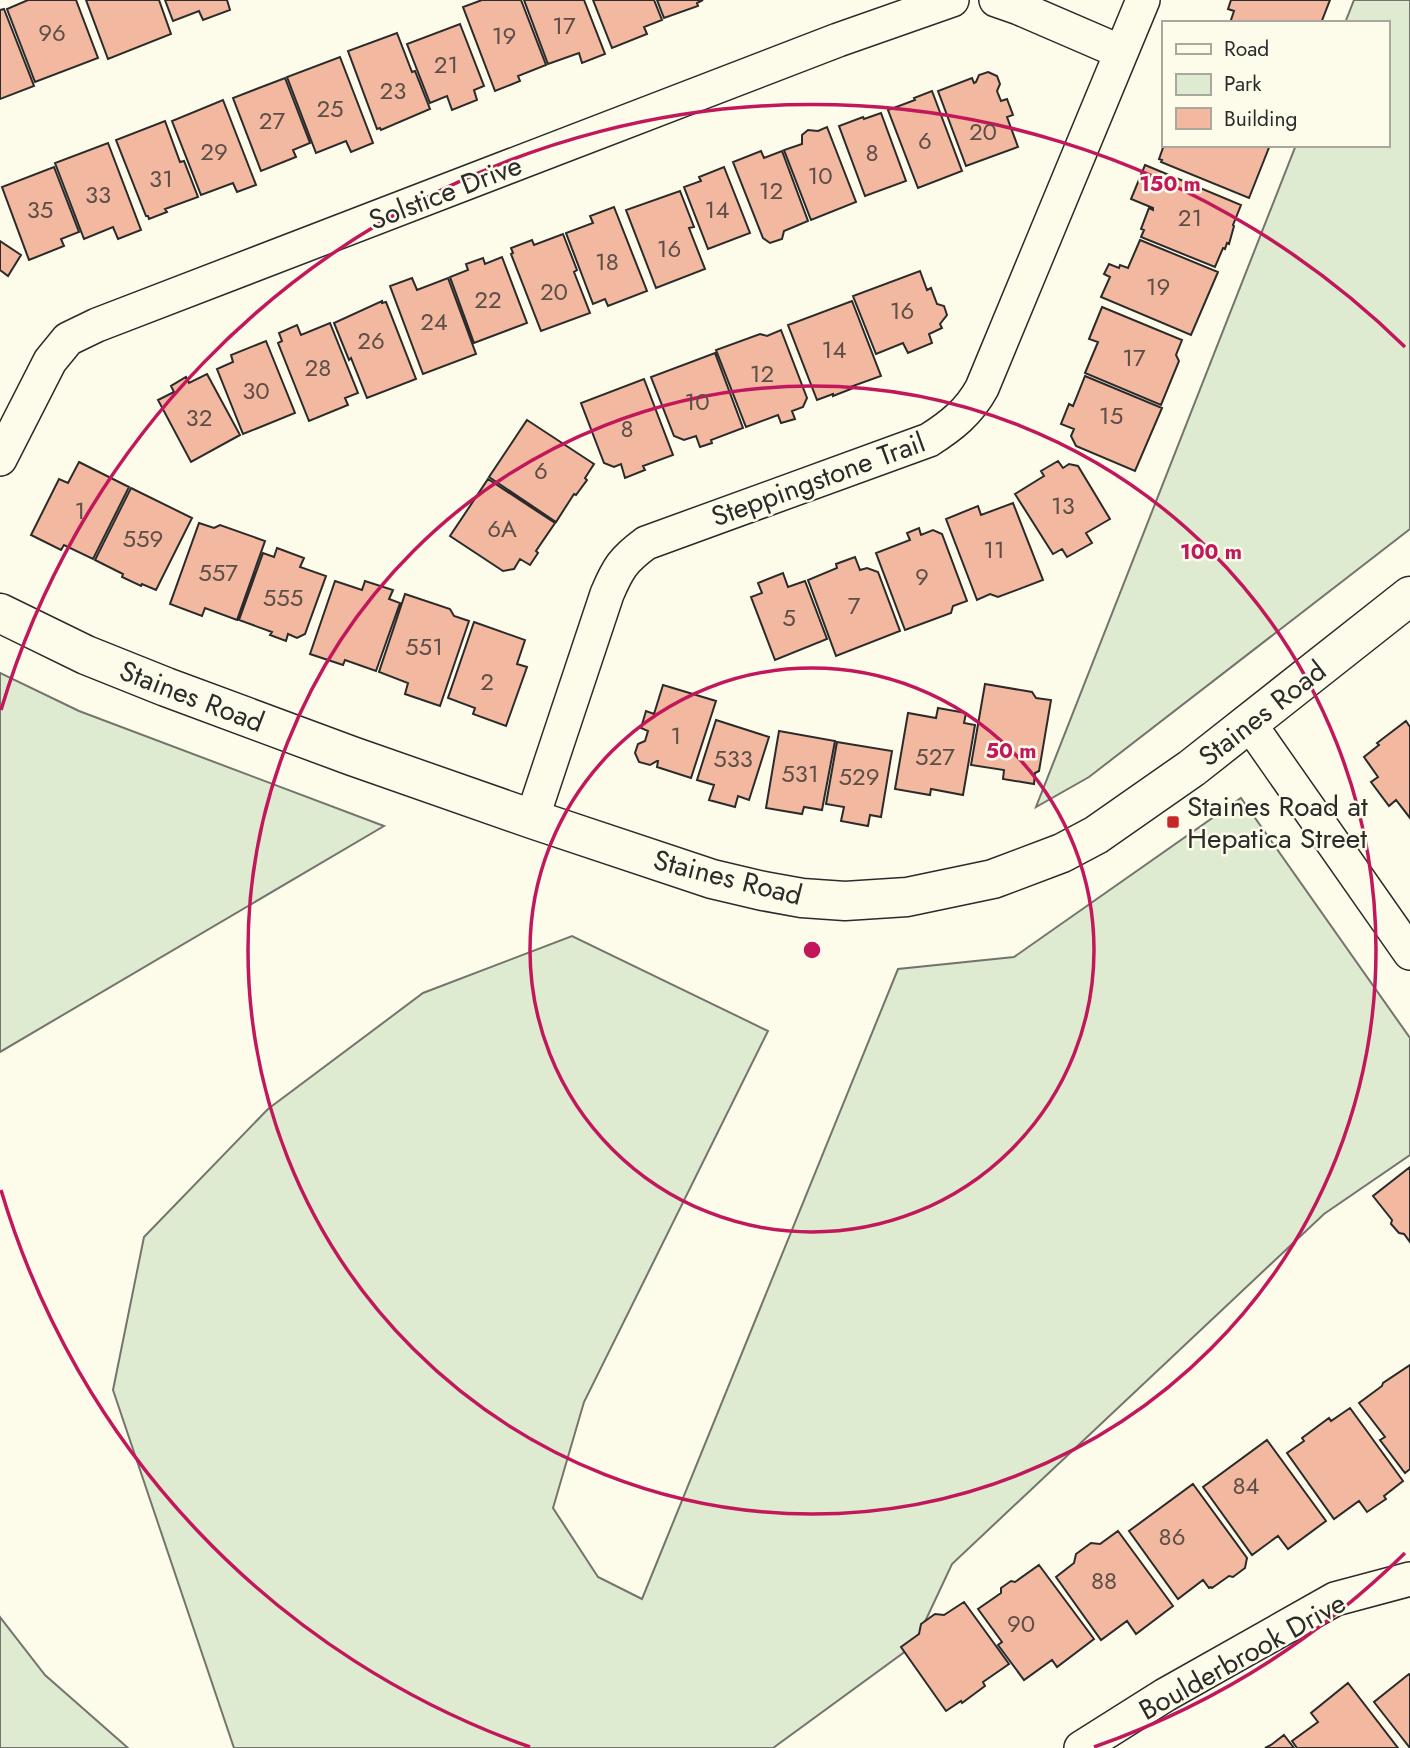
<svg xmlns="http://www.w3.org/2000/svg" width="1410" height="1748" font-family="Jost,sans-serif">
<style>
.green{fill:#deebd1;stroke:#74746e;stroke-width:2}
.building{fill:#f2b8a0;stroke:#2b2b2b;stroke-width:2}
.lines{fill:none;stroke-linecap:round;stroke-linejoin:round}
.minor-casing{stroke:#2b2b2b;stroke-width:36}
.tertiary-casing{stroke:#2b2b2b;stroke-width:41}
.minor{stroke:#fdfbea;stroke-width:33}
.tertiary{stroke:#fdfbea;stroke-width:38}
.ring{fill:none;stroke:#c2185b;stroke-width:3.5}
.poi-dot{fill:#c62828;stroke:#fdfbea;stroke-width:2.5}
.labels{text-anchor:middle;stroke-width:5;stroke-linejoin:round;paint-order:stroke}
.number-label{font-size:24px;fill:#5d4e48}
.street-label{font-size:28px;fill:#2b2b2b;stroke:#fdfbea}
.poi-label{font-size:28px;fill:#2b2b2b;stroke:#fdfbea;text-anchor:start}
.centre{fill:#c2185b;stroke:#fdfbea;stroke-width:3.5}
.ring-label{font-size:21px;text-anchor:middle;font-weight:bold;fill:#c2185b;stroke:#fdfbea;stroke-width:5;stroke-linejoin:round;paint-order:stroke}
</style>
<rect width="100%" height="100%" fill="#fdfbea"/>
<path class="green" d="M1354 0H1410V529L1089 777 1036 807 1296 145H1387V23H1345Z
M0 673 79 711 384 826 0 1052Z
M1241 798 1410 1038V1155L1324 1214 952 1564 914 1645 773 1748H234L113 1390 144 1237 268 1109 423 993 572 936 768 1031 584 1402 553 1508 598 1577 642 1599 898 969 1014 957Z
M0 1617 45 1675 128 1748H0Z"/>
<path class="building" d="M28 0H76L98 58 35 82 7 9Z
M86 0H159L171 34 108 59Z
M165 0H227L230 10 203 20 199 11 173 21Z
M482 0H521L546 65 518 76 520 81 495 91 463 7Z
M524 0H584L605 54 582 63 579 53 548 64Z
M593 0H654L662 20 644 27 647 34 612 48Z
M657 0H703L697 3 698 6 664 18Z
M1231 0H1330L1321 23H1230L1234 11 1228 9Z
M4 9 34 86 0 99V10Z
M460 24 484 86 474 90 477 100 452 110 447 96 430 103 407 44Z
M397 33 412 72 415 71 430 109 381 130 380 128 377 129 348 51Z
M340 57 373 143 351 152 346 141 316 153 287 77Z
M988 72 997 76 1000 84 997 91 1001 101 1007 99 1013 115 1007 117 1018 147 966 166 938 91 972 78 974 83 976 82 979 75Z
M285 78 310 143 293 150 296 157 261 171 233 98Z
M932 91 962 171 918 188 888 110 915 100 914 98Z
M223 100 256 185 237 192 233 183 201 195 172 121Z
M881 113 906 181 865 196 839 126 863 117 864 119Z
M165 121 180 162 184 161 198 197 165 209 167 212 149 219 148 216H146L116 140Z
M827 127 856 202 811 220 784 150 802 144V135L808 130 818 131Z
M108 143 141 230 118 239 113 227 84 239 55 163Z
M1164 145H1270L1249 198 1161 162 1162 160 1159 159Z
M761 151 764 158 782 151 808 221 784 231 782 239 770 243 763 238 733 162Z
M1145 165 1241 205 1233 225 1234 226 1229 244 1227 243 1225 249 1223 248 1215 267 1141 237 1144 230 1141 229 1149 208 1153 210V208L1131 199Z
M54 167 79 232 61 239 64 246 29 260 2 187Z
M724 167 750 233 708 249 684 187 701 181 699 177Z
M680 191 694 227 689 228 705 269 656 288 626 210Z
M614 207 647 291 608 306 605 299 593 304 566 233 593 223 590 216Z
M563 234 577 270 574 272 590 313 541 331 511 254 513 253 511 248 532 240 534 245Z
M1140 240 1218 272 1191 335 1101 297 1110 277 1104 274 1109 264 1119 268 1120 265 1128 268Z
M0 241 21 255 8 276 0 270Z
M502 257 527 323 474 343 450 277 468 270 466 264 483 258 485 264Z
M920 271 927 290 931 288 937 304 944 306 947 315 940 324 942 328 929 334 932 343 908 353 903 343 876 354 853 296Z
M412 278 417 290 448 278 476 354 423 374 390 286Z
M382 301V303L386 302 416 379 367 398 351 358 349 360 334 323Z
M852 301 881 376 850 387 851 389 833 396V394L817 400 788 325Z
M1102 307 1182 340 1176 355 1179 361 1161 405 1085 373 1098 342 1089 339Z
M330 323 358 393 345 398 348 405 309 421 278 343 282 341 279 333 297 325 301 335Z
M781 330 807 398 803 407 792 411 795 419 781 423 778 415 746 427 716 350 760 334 767 336Z
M266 341 295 413 243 434 217 369 233 362 231 355Z
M715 353 743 428 711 440 712 443 700 447 696 436 684 440 674 436 651 377Z
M207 374 240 435 191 462 158 400 174 392 171 386 186 377 189 383Z
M1085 376 1162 408 1135 471 1076 446 1071 436 1074 429 1061 424 1069 404 1073 406Z
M644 379 673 455 643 466 645 470 625 478 621 464 614 467 604 463 581 403Z
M527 420 594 464 585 478 587 480 576 495 574 494 556 522 489 477Z
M1058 461 1063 468 1069 464 1078 466 1110 519 1086 533 1092 543 1067 557 1062 549 1053 554 1015 494 1044 476 1041 471Z
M79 462 129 487 93 559 64 545 61 550 31 535 59 479 68 483Z
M488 479 555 523 536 551 538 553 530 565 520 559 514 569 503 571 450 536Z
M131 488 192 518 156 590 142 584 141 586 122 577 123 574 95 560Z
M1013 503 1043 580 998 597 990 594 977 600 946 519 978 506 981 515Z
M199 523 214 528 220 525 265 541 237 620 205 608 202 616 170 604Z
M919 528 921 535 933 530 942 534 967 601 953 606 951 613 905 630 876 553 910 540 907 533Z
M277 548 304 558 300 567 326 576 305 634 297 638 288 634 286 641 270 635 272 632 239 620 263 553 274 557Z
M855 557 860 570 867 568 878 572 900 631 836 656 808 580 837 568 836 564Z
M783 573 788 587 805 581 827 639 775 660 751 597 762 593 758 583Z
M335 581 362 590 365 581 393 590 389 599 400 603 376 671 345 660 343 665 310 654Z
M405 594 450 609 454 616 469 621 440 706 405 694 408 683 379 672Z
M474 622 525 640 517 664 527 667 506 726 473 714 475 708 448 698Z
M985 684 1032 692 1036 698 1051 700 1039 771 1035 773 1034 784 1003 779 1004 770 971 765Z
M663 685 716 701 691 778 657 767 658 761H657L650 765 639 762 635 753 638 744 645 741 648 731 641 728 646 711 654 714Z
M938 708 966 713 964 723 975 725 963 795 931 789 930 795 895 789 908 713 936 718Z
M716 720 769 737 749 800 738 796 735 807 709 800 714 785 697 780Z
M1406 721 1410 727V818L1396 800 1389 806 1371 782 1378 777 1364 757 1379 745 1377 743Z
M779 731 835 741 822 810 804 807 802 814 766 808Z
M837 742 892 751 881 817 870 815 868 826 841 821 844 807 826 804Z
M1410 1167V1242L1404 1234 1399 1233 1391 1224 1392 1220 1373 1196Z
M1410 1365V1469L1405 1473 1380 1440 1385 1437 1359 1403 1382 1386 1383 1383Z
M1350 1408 1403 1481 1384 1496 1386 1499 1367 1512 1359 1501 1334 1519 1287 1453 1304 1441 1302 1438 1329 1418 1331 1421Z
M1267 1440 1326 1521 1288 1549 1278 1536 1252 1555 1203 1487Z
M1193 1484 1247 1558 1245 1568 1233 1577 1229 1576 1212 1588 1211 1587 1209 1588 1203 1580 1178 1599 1129 1531Z
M1118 1531 1173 1606 1136 1634 1127 1621 1101 1640 1056 1577 1074 1563 1076 1554 1091 1543 1100 1544Z
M1039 1565 1094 1639 1057 1667 1052 1660 1024 1680 998 1645 1002 1642 978 1609 1001 1593V1588L1011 1581 1015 1582Z
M964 1602 1009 1664 983 1682 985 1686 962 1703 961 1701 946 1711 901 1647 919 1634 921 1624 935 1614 944 1615Z
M1409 1674 1410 1675V1748L1374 1702Z
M1348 1683 1398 1748H1297L1292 1741 1318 1722 1311 1713Z
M1284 1735 1294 1748H1265L1271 1745Z"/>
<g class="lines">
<defs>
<path id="minor" d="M996 0 1019 8 1121 52
M0 459 50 361 68 339 97 325 838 40 952 0
M1249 723 1410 953
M532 819 607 594C618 568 623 560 646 543L929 440C951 426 969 412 982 388L1143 0
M1081 1748 1165 1695 1335 1599 1410 1579"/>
<path id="tertiary" d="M0 613 86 655 166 687 352 756 532 819 712 879 763 891 802 898 845 901 907 897 993 879 1062 853 1096 835 1192 768 1410 596"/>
</defs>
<use href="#minor" class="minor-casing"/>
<use href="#tertiary" class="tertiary-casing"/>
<use href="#minor" class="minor"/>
<use href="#tertiary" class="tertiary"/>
</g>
<g class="ring">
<circle cx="812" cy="950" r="282"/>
<circle cx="812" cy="950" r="564"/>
<path d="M1405 1553A846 846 0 0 1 1094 1747M530 1747A846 846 0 0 1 1 1190M1 710A846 846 0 0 1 1405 347"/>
</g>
<rect class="poi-dot" x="1166" y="815" width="14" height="14" rx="3.5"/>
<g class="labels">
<g class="number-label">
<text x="564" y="34">17</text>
<text x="52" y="41">96</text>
<text x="504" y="44">19</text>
<text x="446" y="73">21</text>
<text x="393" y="99">23</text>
<text x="330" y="117">25</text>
<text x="272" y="129">27</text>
<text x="983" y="140">20</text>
<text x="925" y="149">6</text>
<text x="214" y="160">29</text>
<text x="872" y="161">8</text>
<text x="820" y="184">10</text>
<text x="161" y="187">31</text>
<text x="771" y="199">12</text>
<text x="98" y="203">33</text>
<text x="40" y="218">35</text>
<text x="717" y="218">14</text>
<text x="1190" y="226">21</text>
<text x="669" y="257">16</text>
<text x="607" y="270">18</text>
<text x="1158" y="295">19</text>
<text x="554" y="300">20</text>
<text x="488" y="308">22</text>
<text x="902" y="319">16</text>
<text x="434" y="330">24</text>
<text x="371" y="349">26</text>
<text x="834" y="358">14</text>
<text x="1134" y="366">17</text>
<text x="318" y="376">28</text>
<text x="762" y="382">12</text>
<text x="256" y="399">30</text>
<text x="697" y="410">10</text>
<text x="1111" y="424">15</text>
<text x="199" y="426">32</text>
<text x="627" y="437">8</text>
<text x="541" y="479">6</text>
<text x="1063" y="514">13</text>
<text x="80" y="519">1</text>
<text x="502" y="537">6A</text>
<text x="143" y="547">559</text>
<text x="994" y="558">11</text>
<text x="218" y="581">557</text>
<text x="922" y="585">9</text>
<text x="283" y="606">555</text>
<text x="854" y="614">7</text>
<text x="789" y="626">5</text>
<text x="424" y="655">551</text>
<text x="487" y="690">2</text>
<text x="676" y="744">1</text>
<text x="935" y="765">527</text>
<text x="733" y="767">533</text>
<text x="800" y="782">531</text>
<text x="859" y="785">529</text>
<text x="1246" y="1494">84</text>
<text x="1172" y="1545">86</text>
<text x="1104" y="1589">88</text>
<text x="1021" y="1632">90</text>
</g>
<g class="street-label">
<text transform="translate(445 192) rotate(-21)" y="10">Solstice Drive</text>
<text transform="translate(818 479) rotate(-20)" y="10">Steppingstone Trail</text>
<text transform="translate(192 696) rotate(21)" y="10">Staines Road</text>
<text transform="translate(1262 713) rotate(-38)" y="10">Staines Road</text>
<text transform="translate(728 877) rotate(14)" y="10">Staines Road</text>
<text transform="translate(1242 1656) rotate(-29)" y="10">Boulderbrook Drive</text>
</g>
<g class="poi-label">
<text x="1187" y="816">Staines Road at<tspan x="1187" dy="32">Hepatica Street</tspan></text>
</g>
</g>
<circle cx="812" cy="950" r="10" class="centre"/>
<g class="ring-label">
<text x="1170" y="191">150 m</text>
<text x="1211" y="559">100 m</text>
<text x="1011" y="758">50 m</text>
</g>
<rect x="1162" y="21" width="228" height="126" fill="#fdfbea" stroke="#a9a89e" stroke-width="2"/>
<rect x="1176" y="44" width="35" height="10" fill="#fdfbea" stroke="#a9a89e" stroke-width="2"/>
<text x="1224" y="56" font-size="21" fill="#2b2b2b">Road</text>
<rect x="1176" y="74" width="35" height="21" fill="#deebd1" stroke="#a9a89e" stroke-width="2"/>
<text x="1224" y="91" font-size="21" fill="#2b2b2b">Park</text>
<rect x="1176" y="108" width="35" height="21" fill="#f2b8a0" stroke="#a9a89e" stroke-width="2"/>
<text x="1224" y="126" font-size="21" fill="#2b2b2b">Building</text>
</svg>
